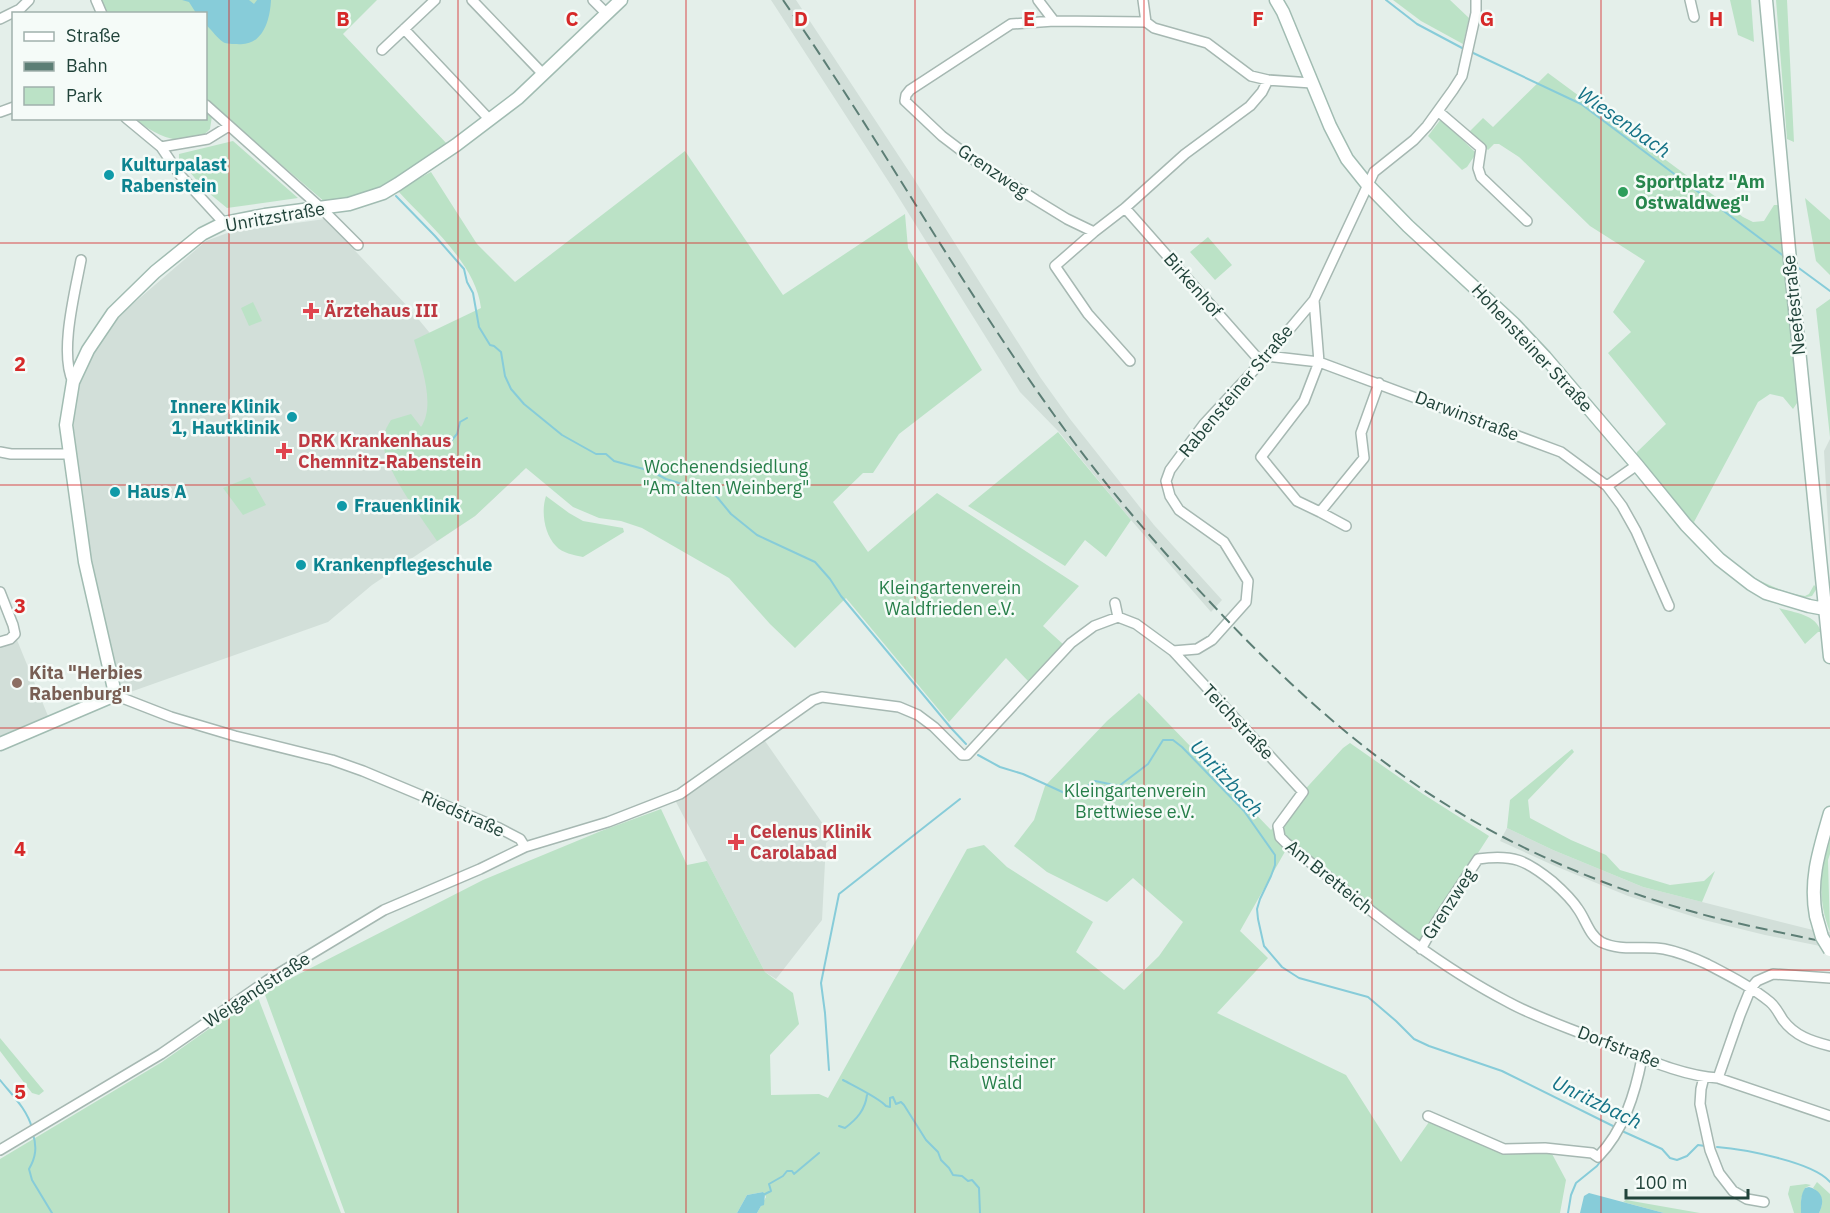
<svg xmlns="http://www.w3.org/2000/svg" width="1830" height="1213" font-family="'IBM Plex Sans',sans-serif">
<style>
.built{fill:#d2dfd9}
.green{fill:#bbe2c6}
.water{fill:#87ccd9}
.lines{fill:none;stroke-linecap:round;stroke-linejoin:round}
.stream{stroke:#87ccd9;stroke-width:2}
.street-casing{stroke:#a6b8b2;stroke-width:12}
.secondary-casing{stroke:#a1bcb2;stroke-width:15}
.street{stroke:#fff;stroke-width:9}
.secondary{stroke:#fff;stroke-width:12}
.rail{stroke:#5c7e75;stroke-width:2;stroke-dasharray:12 6;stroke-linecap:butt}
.secondary-bridge-casing{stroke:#a1bcb2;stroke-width:15;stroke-linecap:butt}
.secondary-bridge{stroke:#fff;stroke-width:12}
.grid{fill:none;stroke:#d62828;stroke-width:1.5;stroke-opacity:0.55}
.culture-dot{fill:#0f9aa8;stroke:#f5fbf8;stroke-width:2}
.leisure-dot{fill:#2e9e5b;stroke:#f5fbf8;stroke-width:2}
.health-dot{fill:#e0444e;stroke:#f5fbf8;stroke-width:2}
.education-dot{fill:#8d6e63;stroke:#f5fbf8;stroke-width:2}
.labels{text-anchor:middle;stroke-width:5;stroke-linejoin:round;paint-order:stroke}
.culture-label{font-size:18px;font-weight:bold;fill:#0d838f;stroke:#f5fbf8;text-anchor:start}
.street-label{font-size:18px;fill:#21433a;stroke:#f5fbf8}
.leisure-label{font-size:18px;font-weight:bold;fill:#27864d;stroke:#f5fbf8;text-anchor:start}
.health-label{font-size:18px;font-weight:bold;fill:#be3a42;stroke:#f5fbf8;text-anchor:start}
.park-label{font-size:18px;fill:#267e49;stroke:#f5fbf8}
.education-label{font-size:18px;font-weight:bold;fill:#785e54;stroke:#f5fbf8;text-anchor:start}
.water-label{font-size:20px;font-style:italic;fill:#147286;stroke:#f5fbf8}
.grid-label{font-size:20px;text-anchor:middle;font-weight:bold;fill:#d62828;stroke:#f5fbf8;stroke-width:5;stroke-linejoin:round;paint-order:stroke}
</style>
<rect width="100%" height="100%" fill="#e4efea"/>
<path class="built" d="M771 0H796L914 179 1040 377 1070 419 1154 525 1222 600 1211 612 1131 520 1059 432 1020 392 894 190Z
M325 219 410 309 429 332 520 474 475 516 372 585 328 622 119 696 89 565 76 462 72 404 92 352 120 315 206 241 230 232Z
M1830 439V556L1824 451Z
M17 640 48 716 0 736V647Z
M765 741 832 837 826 843 822 920 776 979 765 972 675 800 690 792Z
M1507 828 1553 850 1643 887 1813 930 1830 932V948L1765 935 1704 920 1628 896 1555 866 1500 841Z"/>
<path class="green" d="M99 0H377L343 34 448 145C406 174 376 194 326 203L206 100V14L105 13Z
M1393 0H1450L1469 18 1463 44 1421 21Z
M1730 0H1751L1754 42 1738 35Z
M1776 0H1787L1794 142 1787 139Z
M1548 73 1743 217 1753 222 1764 221 1774 205H1780L1797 403 1793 409 1783 397 1770 394 1758 402 1694 522C1717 558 1762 589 1805 596L1809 594 1814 585 1817 588 1812 596C1803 599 1793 595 1785 593 1722 575 1676 505 1636 456L1637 452 1666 424 1608 353 1631 332 1613 312 1645 261 1590 226 1519 157 1499 144H1494L1488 150 1469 132 1483 118 1493 127Z
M206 111 212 116 210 129C191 151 157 137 138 121L141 118H206Z
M1441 119 1475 152V155L1467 167 1462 170 1428 136Z
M233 141 298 198 227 208 204 189 179 159V154Z
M685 151 783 295 905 214 908 248 982 370 899 434 873 473H863L833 502 868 552 937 493 1079 586 1043 626 1064 645 1029 682 1006 658 949 722 846 598 795 648 770 624 729 578 642 528 621 521 599 518 573 507 526 468 475 516 437 541C420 515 385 472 383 441 383 433 387 427 391 420L411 414 421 427C436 405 421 365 414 340L481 308C476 263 426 222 397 190L431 172 477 244 515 282Z
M1805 198 1830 220V275L1816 261Z
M1208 237 1232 265 1215 280 1190 252Z
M1830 299V437L1816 309Z
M253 302 262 321 249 326 241 308Z
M1058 432 1131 520 1106 557 1085 540 1065 566 968 506Z
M250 477 266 505 243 515 223 488Z
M546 496 569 513 583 521 623 528 624 532 583 557C574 555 562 553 556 546 544 534 541 511 546 496Z
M1779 608C1795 613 1816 614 1821 632H1818L1805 644Z
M1139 693 1271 830 1299 796 1343 748 1350 743 1423 794 1489 836 1416 949 1287 848 1240 931 1268 958 1217 1013 1346 1075 1401 1162 1429 1122 1505 1151 1551 1152 1566 1180 1560 1213H757L766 1197 763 1192 747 1195 737 1213H345L264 992 483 880 601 831 661 809 687 865 707 861 765 972 793 993 799 1024 770 1055 771 1095 819 1094 828 1098 967 849 984 845 1007 867 1093 922 1076 952 1124 990 1159 956 1183 922 1133 878 1107 902 1047 872 1014 846 1034 820 1045 786 1107 721Z
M1572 749 1574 752 1528 800 1530 818 1571 840 1606 855 1620 870 1670 885 1704 881 1715 871 1702 902 1643 887 1553 850 1507 828 1510 800Z
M1830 840V854L1828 860 1830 932C1817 898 1820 873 1830 840Z
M257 995 341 1213H0V1159L162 1062Z
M0 1038 44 1091 39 1095 32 1093 0 1051Z
M1817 1182 1830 1194V1213H1819C1824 1202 1823 1196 1813 1188Z
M1806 1184 1811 1185 1805 1188 1801 1199V1213H1794L1788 1194 1790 1186Z
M1626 1200 1700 1213H1664L1623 1202Z"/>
<path class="water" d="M182 0H249L254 4 257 0H271C270 20 263 47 237 44 234 44 226 44 223 42 217 38 212 30 206 25V14L196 13 189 2Z
M1809 1187C1823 1191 1825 1201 1819 1213H1801C1801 1204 1800 1196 1805 1188Z
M763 1192 765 1194 764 1205 761 1206 757 1213H737L747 1195Z
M1589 1193 1664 1213H1580L1584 1196Z"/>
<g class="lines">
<path class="stream" d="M1386 0 1417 24 1464 49
M1469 51 1581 104 1785 257
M396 196 435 236 464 269 467 282 473 293 479 327 490 345 494 346 501 352 505 376 511 389 524 404 562 435 596 454H606L614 461 651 471 666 479 708 492 717 497 731 514 757 535 815 562 830 579 841 596 951 728 966 744
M1796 266 1830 291
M451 441 457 434 460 422 467 418
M978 755 1000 767 1023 774 1069 795H1074L1095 781 1119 786 1148 764 1163 740H1173L1182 747 1244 811 1275 855V865L1271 876 1260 899 1257 909 1258 919 1264 946 1282 967 1299 978 1368 997 1396 1021 1414 1039 1429 1046 1502 1071 1617 1128
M829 1070 825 1013 821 983 839 894 960 799
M0 1080C12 1095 27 1109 32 1128
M843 1080C854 1086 879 1098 886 1106L890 1107V1098L893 1097 896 1104 901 1102 904 1105 926 1140 938 1152 941 1160 949 1168 953 1175 962 1176 968 1181 972 1180 979 1188 980 1213
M839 1126 845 1128C857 1119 865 1110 867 1095
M1622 1131 1662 1149 1670 1158 1677 1160 1687 1156 1698 1145 1705 1146
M33 1134C37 1147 36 1157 29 1169L32 1180 52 1213
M1717 1147C1743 1149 1814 1162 1830 1182
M765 1194 771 1191 769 1184 783 1176 787 1171H792L794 1174 819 1153
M1568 1213 1571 1195 1576 1183 1597 1166 1609 1150"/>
<defs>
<path id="street" d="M96 0 102 14
M472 0 543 74
M593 0 607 14
M1038 0 1054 21
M1143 0 1146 22
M1690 0 1694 17
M0 19 20 9 29 0
M404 29 490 120
M382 50 435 0
M206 105 321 208 358 245
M0 112 14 107
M1439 112 1481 148 1478 168 1481 177 1527 221
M126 118 161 147 180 175 224 223
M161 147 208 139 229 126
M1125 208 1261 362
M1094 232 1067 219 1036 200 971 158 942 136 905 101 906 95 910 90 1011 24 1054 21 1146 22 1154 28 1207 43 1251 76 1268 80 1312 83
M1314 300 1319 362 1304 401 1261 457 1297 501 1320 512 1346 526
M1267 356 1319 362 1561 452 1607 486 1622 506 1636 531 1669 606
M1130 361 1088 314 1055 266 1094 232 1125 208 1185 154 1250 106 1262 92 1268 80
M73 382C59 353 75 292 81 260
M0 452 11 454H70
M1607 486 1637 465
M1320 512 1364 458 1361 433 1379 383
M0 592 13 625 15 634 10 639 0 642
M1115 603 1118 617
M1173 651 1197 649 1212 640 1246 602 1248 581 1224 542 1179 510 1170 496 1166 481 1170 470 1204 424 1267 356 1314 300 1374 172 1414 140 1427 126 1453 90 1462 76 1476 13V0
M112 694 171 717 235 736 332 760 363 771 499 828 520 839 525 847
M1421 949 1435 924 1478 859C1513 854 1526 860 1553 882 1562 890 1571 898 1578 909 1586 920 1589 935 1601 942 1621 952 1644 945 1664 949 1679 952 1694 958 1707 964 1728 975 1752 987 1770 1002 1776 1007 1779 1014 1783 1020 1795 1036 1811 1041 1830 1046
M1704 1077 1701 1089 1700 1104 1710 1150 1719 1173 1733 1191 1747 1199 1764 1202
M1718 1078 1740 1015 1751 988 1757 981 1773 974 1830 978
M1428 1116 1504 1149 1545 1148 1592 1153 1598 1157C1624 1130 1635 1094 1642 1058
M0 1150 161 1054 268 980 384 910 480 869 525 847 608 822 680 794 813 700 822 697 899 707 918 715 934 727 962 755H967L1071 643 1094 626 1118 617 1136 624 1173 651 1303 792 1278 826 1280 837 1286 843C1358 900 1427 960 1508 1002 1539 1019 1573 1029 1605 1043 1639 1056 1681 1076 1718 1078L1830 1116"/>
<path id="secondary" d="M1276 0 1283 12 1330 126 1347 159 1367 184 1408 226 1514 324 1545 357 1637 465 1686 525 1719 559 1751 584 1766 593 1809 606 1825 609
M1766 0 1789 250 1830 657
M0 744 108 698 114 689 85 562 66 425 73 382 88 350 113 313 155 272 202 234 224 223 265 215 349 204 383 193 398 184 456 145 518 98 621 0
M1816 916C1809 879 1820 848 1830 813"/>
</defs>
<use href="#street" class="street-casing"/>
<use href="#secondary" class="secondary-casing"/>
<use href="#street" class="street"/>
<use href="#secondary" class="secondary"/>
<path class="rail" d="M783 0C881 141 964 292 1065 430 1114 497 1170 560 1227 620 1308 705 1398 783 1503 837 1559 866 1619 890 1680 908 1729 923 1780 932 1830 943"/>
<defs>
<path id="secondary-bridge" d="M1816 916 1822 937 1830 950"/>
</defs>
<use href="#secondary-bridge" class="secondary-bridge-casing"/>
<use href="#secondary-bridge" class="secondary-bridge"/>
</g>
<path class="grid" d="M229 0V1213M458 0V1213M686 0V1213M915 0V1213M1144 0V1213M1372 0V1213M1601 0V1213M0 243H1830M0 485H1830M0 728H1830M0 970H1830"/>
<g class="culture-dot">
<circle cx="109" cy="175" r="6"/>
<circle cx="292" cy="417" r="6"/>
<circle cx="115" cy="492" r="6"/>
<circle cx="342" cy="506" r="6"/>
<circle cx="301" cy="565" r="6"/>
</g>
<circle class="leisure-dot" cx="1623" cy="192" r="6"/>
<g class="health-dot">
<path d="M308 302h6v6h6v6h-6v6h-6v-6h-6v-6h6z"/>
<path d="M281 442h6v6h6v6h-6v6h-6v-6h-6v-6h6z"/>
<path d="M733 833h6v6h6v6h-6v6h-6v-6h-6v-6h6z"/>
</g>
<circle class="education-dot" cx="17" cy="683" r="6"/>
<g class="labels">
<g class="culture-label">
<text x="121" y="171">Kulturpalast<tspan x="121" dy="21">Rabenstein</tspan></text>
<text x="280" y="413" text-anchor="end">Innere Klinik<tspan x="280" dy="21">1, Hautklinik</tspan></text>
<text x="127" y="498">Haus A</text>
<text x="354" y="512">Frauenklinik</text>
<text x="313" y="571">Krankenpflegeschule</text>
</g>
<g class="street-label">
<text transform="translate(993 171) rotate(34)" y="6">Grenzweg</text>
<text transform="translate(275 217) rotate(-10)" y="6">Unritzstraße</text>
<text transform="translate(1193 285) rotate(49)" y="6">Birkenhof</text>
<text transform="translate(1794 305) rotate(-96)" y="6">Neefestraße</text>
<text transform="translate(1532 348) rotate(47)" y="6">Hohensteiner Straße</text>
<text transform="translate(1236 391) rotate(-50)" y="6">Rabensteiner Straße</text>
<text transform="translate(1467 416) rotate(21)" y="6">Darwinstraße</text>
<text transform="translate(1238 722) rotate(47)" y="6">Teichstraße</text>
<text transform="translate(463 814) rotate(24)" y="6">Riedstraße</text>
<text transform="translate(1329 877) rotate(39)" y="6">Am Bretteich</text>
<text transform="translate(1449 904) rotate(-57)" y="6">Grenzweg</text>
<text transform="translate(257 990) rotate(-33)" y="6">Weigandstraße</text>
<text transform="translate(1619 1047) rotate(21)" y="6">Dorfstraße</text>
</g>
<g class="leisure-label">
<text x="1635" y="188">Sportplatz "Am<tspan x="1635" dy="21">Ostwaldweg"</tspan></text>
</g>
<g class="health-label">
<text x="324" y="317">Ärztehaus III</text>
<text x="298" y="447">DRK Krankenhaus<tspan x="298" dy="21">Chemnitz-Rabenstein</tspan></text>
<text x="750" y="838">Celenus Klinik<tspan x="750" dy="21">Carolabad</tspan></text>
</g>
<g class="park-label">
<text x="726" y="473">Wochenendsiedlung<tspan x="726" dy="21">"Am alten Weinberg"</tspan></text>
<text x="950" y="594">Kleingartenverein<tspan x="950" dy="21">Waldfrieden e.V.</tspan></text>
<text x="1135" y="797">Kleingartenverein<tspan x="1135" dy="21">Brettwiese e.V.</tspan></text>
<text x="1002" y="1068">Rabensteiner<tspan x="1002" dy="21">Wald</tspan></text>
</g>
<g class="education-label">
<text x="29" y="679">Kita "Herbies<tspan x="29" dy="21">Rabenburg"</tspan></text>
</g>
<g class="water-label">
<text transform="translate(1624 122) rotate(35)" y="7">Wiesenbach</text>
<text transform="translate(1227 778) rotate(47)" y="7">Unritzbach</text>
<text transform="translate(1597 1102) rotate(26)" y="7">Unritzbach</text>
</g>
</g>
<g class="grid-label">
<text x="343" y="26">B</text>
<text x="572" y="26">C</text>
<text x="801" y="26">D</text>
<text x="1029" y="26">E</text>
<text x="1258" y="26">F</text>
<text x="1487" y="26">G</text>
<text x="1716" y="26">H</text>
<text x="20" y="371">2</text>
<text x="20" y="613">3</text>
<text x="20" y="856">4</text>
<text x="20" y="1099">5</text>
</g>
<rect x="12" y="12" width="195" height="108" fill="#f5fbf8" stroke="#a0b1ac" stroke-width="1.5"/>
<rect x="24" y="32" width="30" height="9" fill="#ffffff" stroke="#a0b1ac" stroke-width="1.5"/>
<text x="66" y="42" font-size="18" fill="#21433a">Straße</text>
<rect x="24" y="62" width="30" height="9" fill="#5c7e75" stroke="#a0b1ac" stroke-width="1.5"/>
<text x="66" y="72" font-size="18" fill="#21433a">Bahn</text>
<rect x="24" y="87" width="30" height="18" fill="#bbe2c6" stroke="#a0b1ac" stroke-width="1.5"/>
<text x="66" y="102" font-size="18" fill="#21433a">Park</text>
<path d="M1626 1189v9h122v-9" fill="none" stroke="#21433a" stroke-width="3"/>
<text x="1635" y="1189" font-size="18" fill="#21433a" stroke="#f5fbf8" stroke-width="4.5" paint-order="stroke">100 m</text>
</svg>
